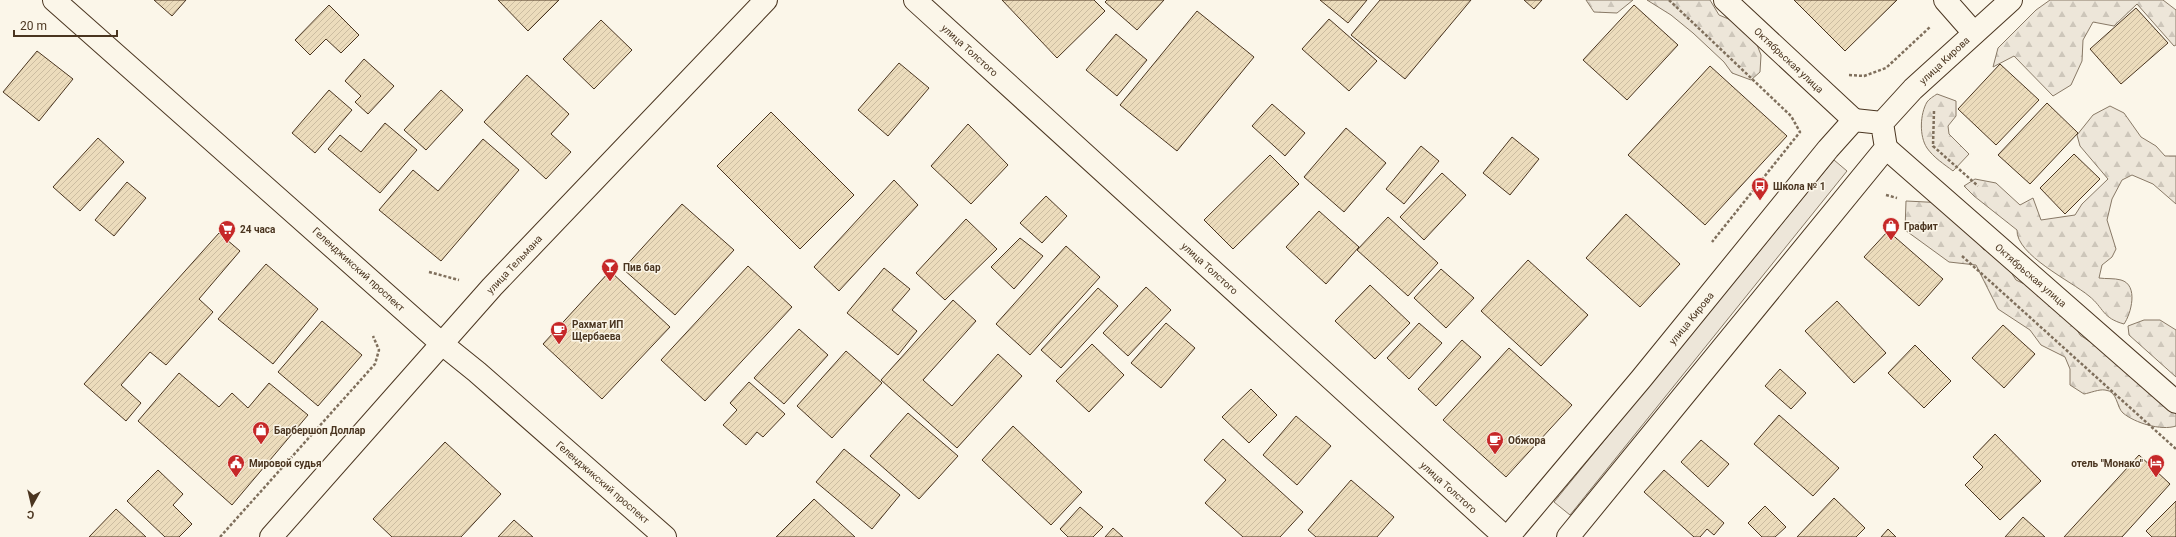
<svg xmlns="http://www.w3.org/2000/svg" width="2176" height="537" font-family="Roboto,sans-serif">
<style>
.green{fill:#ede6d9;stroke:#887966}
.forest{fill:url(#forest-firs);stroke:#887966}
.building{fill:url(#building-hatch);stroke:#4a3520}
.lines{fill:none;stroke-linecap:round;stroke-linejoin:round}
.minor-casing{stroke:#4a3520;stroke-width:24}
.major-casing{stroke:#4a3520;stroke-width:24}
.path{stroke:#7f6f5c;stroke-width:2.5;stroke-dasharray:3 2;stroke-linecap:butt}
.minor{stroke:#fbf6e9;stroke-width:22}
.major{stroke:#fbf6e9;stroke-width:22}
.labels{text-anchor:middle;stroke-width:3;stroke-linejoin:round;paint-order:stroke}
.street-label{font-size:10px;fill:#4a3520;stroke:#fbf6e9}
.poi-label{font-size:10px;font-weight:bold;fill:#4a3520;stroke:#fbf6e9;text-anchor:start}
</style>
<defs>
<pattern id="forest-firs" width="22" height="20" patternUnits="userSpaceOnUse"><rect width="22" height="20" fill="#ede6d9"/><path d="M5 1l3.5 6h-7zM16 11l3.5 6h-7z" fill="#cdc6ba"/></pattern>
<pattern id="building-hatch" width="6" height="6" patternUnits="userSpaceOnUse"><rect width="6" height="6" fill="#ecdcbc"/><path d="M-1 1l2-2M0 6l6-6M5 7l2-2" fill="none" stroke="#ccbda1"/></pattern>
</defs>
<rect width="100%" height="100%" fill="#fbf6e9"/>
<path class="green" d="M1834 160 1847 171 1570 515 1554 502Z"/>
<path class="forest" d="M1586 0H1633L1617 13 1594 12Z
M1647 0H1710L1719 15 1738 23 1752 32 1761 55 1760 72 1751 80 1732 73 1724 62 1693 33 1671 15Z
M2050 0H2163L2176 10V45L2174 46 2137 4 2114 26 2093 22 2083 40 2082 61 2071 85 2053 96 2014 56 1993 67 1998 48 2036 10Z
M1937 94 1956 101V116L1948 126 1949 134 1969 154 1953 171C1944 164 1934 158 1927 148 1919 136 1920 114 1927 102 1929 99 1934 96 1937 94Z
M2110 106 2124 113 2141 137 2156 146 2165 156H2176V204L2153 184 2132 175 2122 180 2112 199 2107 220 2116 249 2112 257 2102 265 2099 278C2106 279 2114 278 2121 280 2139 285 2131 314 2124 324 2102 318 2104 308 2089 296 2071 281 2016 255 2017 230L1974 196 1964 186 1975 179 1996 183 2020 205 2033 198 2041 220 2075 215 2082 204 2108 179 2080 146 2077 135 2093 115Z
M1906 201 1946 203 1984 250 1995 247 2016 280 2037 290 2071 319 2080 335 2096 346 2176 412V426C2161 431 2135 423 2123 413 2116 407 2118 391 2105 390 2099 389 2090 393 2084 394L2070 385V369L2065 357 2041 345 2030 330 1998 309 1976 265 1949 262 1905 230Z
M2144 320H2160L2176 330V377L2129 335 2128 326Z"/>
<path class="building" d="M154 0H186L172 16Z
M498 0H559L528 31Z
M1002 0H1094L1105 11 1057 58Z
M1107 0H1164L1137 30 1105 2Z
M1320 0H1367L1348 23Z
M1380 0H1471L1405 79 1351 35Z
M1524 0H1542L1534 9Z
M1794 0H1897L1845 51Z
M329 5 359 35 341 53 326 39 310 55 295 40Z
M1634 5 1678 45 1627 100 1583 60Z
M2136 8 2168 43 2121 84 2090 49Z
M1197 11 1254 57 1177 151 1120 105Z
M1329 19 1377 61 1349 91 1302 49Z
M601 20 632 50 594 89 563 59Z
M1116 34 1147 60 1117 96 1086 70Z
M37 51 73 79 39 121 3 92Z
M364 59 394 86 368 114 355 102 361 96 345 81Z
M899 63 929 88 888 136 858 110Z
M2000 64 2039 100 1996 145 1958 109Z
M1710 66 1787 136 1705 225 1628 155Z
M527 75 569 114 551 134 571 152 546 179 484 122Z
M329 90 352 110 315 153 292 133Z
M441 90 463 110 426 150 404 130Z
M2047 103 2078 133 2030 184 1998 155Z
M1272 104 1305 133 1285 156 1252 126Z
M771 112 854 195 800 249 717 166Z
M385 123 417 150 380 193 328 149 340 135 361 152Z
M968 124 1008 165 971 204 931 166Z
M1346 128 1386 163 1344 212 1304 177Z
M1512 137 1539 159 1510 195 1483 173Z
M98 138 124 162 80 211 53 187Z
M483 139 519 170 441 261 379 210 413 170 438 191Z
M1421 146 1439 161 1404 204 1386 189Z
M2074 154 2100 179 2065 214 2040 188Z
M1270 155 1299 184 1233 249 1204 220Z
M1442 173 1466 195 1424 240 1400 217Z
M894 180 918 205 839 291 814 267Z
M127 182 146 198 114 236 95 220Z
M1046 196 1067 216 1042 243 1020 223Z
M682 204 734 250 675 315 623 269Z
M1319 211 1359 247 1326 284 1286 247Z
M1626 214 1680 264 1640 307 1586 258Z
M1388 217 1438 263 1408 296 1357 250Z
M966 219 997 249 945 300 916 273Z
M1888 231 1943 279 1919 306 1864 257Z
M219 233 240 251 199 299 213 312 166 365 150 352 121 385 141 403 126 421 84 384Z
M1020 238 1043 256 1014 289 991 267Z
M1066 246 1100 277 1030 355 996 324Z
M1528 260 1588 315 1541 366 1481 311Z
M266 264 318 309 273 364 218 319Z
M748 266 792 307 705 401 661 360Z
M884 268 910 289 892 310 917 331 898 355 847 313Z
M1441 269 1474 298 1446 328 1414 298Z
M610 271 670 327 602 399 543 344Z
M1370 285 1410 323 1375 359 1335 321Z
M1146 287 1171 310 1128 356 1103 333Z
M1098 288 1118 306 1061 368 1041 350Z
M953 300 976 321 923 380 952 406 998 354 1022 376 957 448 881 380Z
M1837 301 1886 353 1854 383 1805 331Z
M322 321 362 355 318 406 278 372Z
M1166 323 1195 348 1161 388 1131 363Z
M1419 323 1442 343 1409 379 1387 358Z
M2003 325 2035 354 2004 388 1972 358Z
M799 329 828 355 784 404 754 378Z
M1462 340 1481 357 1436 406 1418 389Z
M1092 344 1124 375 1089 412 1056 381Z
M1915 345 1951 381 1924 408 1888 373Z
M1509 348 1572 405 1506 477 1443 420Z
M846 351 882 383 832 438 797 406Z
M1780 369 1806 393 1791 409 1765 386Z
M179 373 219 407 232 393 248 408 269 383 308 415 232 505 138 421Z
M749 382 785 414 763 437 757 432 746 445 723 425 737 410 730 403Z
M1251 389 1277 415 1249 443 1222 417Z
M908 413 958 456 919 499 870 456Z
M1779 415 1839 468 1813 496 1754 444Z
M1296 416 1331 446 1297 485 1263 455Z
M1013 426 1082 492 1051 525 982 460Z
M1995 434 2041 481 2000 520 1965 485 1983 467 1973 457Z
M1223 439 1303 512 1280 537H1243L1205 503 1226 480 1204 460Z
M1701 440 1729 464 1708 487 1681 462Z
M445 442 501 494 461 537H392L373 519Z
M844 449 900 495 872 529 816 482Z
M2139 455 2170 484 2122 537H2064Z
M158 470 183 494 173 505 192 524 179 537H165L127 501Z
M1664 470 1724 523 1714 535 1707 529 1700 537H1694L1644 492Z
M1351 480 1394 517 1377 537H1316L1308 530Z
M1834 498 1865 528 1856 537H1797Z
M814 499 855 537H776Z
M2176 501V537H2152L2146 531Z
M1765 506 1786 527 1775 537H1762L1748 523Z
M1080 507 1103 527 1093 537H1068L1060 529Z
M116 509 146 537H89Z
M2023 517 2045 537H2005Z
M514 520 533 537H498Z
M1113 528 1123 537H1105Z
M1888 529 1896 537H1881Z"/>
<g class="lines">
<defs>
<path id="minor" d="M915 0 1505 537
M1725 0 1854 120
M1945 0 1974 33
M1886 148 2176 402
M271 537 492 287 766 0"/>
<path id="major" d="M54 0 441 343 477 372 665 537
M1882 123 1913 89 2011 0
M1508 537 1641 379 1828 149 1854 120 1882 123
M1568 537 1886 148 1882 123"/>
</defs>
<use href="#minor" class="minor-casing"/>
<use href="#major" class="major-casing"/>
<path class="path" d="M1669 0 1791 116 1800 132 1712 242
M1849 75 1864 76 1886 68 1930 27
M1934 111 1933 146 1978 186
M1886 195 1897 198
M1962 256 2176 449
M429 272 459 280
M220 537 375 364 379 350 373 336"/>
<use href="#minor" class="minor"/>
<use href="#major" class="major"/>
</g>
<defs>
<symbol id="bus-pin" viewBox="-11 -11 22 30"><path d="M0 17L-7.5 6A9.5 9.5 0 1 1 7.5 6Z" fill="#c62828" stroke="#fbf6e9"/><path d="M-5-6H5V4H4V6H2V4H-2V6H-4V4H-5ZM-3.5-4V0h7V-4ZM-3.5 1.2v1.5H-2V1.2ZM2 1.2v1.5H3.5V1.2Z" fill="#fff"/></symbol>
<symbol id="shop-pin" viewBox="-11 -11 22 30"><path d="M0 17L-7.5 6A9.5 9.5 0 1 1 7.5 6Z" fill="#c62828" stroke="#fbf6e9"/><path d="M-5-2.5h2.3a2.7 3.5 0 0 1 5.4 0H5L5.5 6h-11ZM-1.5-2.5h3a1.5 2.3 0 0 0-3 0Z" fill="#fff"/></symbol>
<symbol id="supermarket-pin" viewBox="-11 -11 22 30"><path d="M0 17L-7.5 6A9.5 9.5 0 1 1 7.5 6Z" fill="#c62828" stroke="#fbf6e9"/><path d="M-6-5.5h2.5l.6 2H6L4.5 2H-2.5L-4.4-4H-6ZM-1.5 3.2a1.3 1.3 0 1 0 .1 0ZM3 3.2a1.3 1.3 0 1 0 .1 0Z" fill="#fff"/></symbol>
<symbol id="bar-pin" viewBox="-11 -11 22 30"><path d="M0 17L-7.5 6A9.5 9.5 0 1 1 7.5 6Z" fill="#c62828" stroke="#fbf6e9"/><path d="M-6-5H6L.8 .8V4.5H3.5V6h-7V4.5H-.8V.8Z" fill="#fff"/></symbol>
<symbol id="cafe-pin" viewBox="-11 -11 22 30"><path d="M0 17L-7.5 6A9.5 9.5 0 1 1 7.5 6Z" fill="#c62828" stroke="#fbf6e9"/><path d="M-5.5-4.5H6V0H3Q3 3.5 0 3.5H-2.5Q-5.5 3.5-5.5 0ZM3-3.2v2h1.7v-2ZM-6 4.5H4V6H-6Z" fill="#fff"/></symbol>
<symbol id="civic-pin" viewBox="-11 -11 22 30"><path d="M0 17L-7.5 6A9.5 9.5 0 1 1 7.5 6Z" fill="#c62828" stroke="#fbf6e9"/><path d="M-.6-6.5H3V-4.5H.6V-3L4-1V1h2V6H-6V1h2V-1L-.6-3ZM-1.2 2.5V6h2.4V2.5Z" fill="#fff"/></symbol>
<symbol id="hotel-pin" viewBox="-11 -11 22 30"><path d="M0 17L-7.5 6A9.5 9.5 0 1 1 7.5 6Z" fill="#c62828" stroke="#fbf6e9"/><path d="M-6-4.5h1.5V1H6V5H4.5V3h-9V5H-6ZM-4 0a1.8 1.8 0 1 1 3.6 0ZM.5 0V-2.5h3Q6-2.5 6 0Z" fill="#fff"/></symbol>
</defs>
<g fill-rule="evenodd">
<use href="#bus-pin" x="1750" y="176" width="20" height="27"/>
<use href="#shop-pin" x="1881" y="216" width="20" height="27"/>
<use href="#supermarket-pin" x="217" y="219" width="20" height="27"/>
<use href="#bar-pin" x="600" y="257" width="20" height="27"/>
<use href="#cafe-pin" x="549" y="320" width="20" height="27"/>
<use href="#shop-pin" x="251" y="420" width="20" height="27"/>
<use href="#cafe-pin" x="1485" y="430" width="20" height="27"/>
<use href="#civic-pin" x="226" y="453" width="20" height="27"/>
<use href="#hotel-pin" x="2146" y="453" width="20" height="27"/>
</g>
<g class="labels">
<g class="street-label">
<text transform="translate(970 50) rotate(42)" y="4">улица Толстого</text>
<text transform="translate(1789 60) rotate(43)" y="4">Октябрьская улица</text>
<text transform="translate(1944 60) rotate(-43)" y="4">улица Кирова</text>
<text transform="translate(514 264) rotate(-47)" y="4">улица Тельмана</text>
<text transform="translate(1210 268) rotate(42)" y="4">улица Толстого</text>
<text transform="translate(359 269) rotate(42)" y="4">Геленджикский проспект</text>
<text transform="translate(2031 275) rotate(41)" y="4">Октябрьская улица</text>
<text transform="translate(1691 318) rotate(-51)" y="4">улица Кирова</text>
<text transform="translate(603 482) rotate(41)" y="4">Геленджикский проспект</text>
<text transform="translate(1449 487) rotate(42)" y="4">улица Толстого</text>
</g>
<g class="poi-label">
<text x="1773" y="190">Школа № 1</text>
<text x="1904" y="230">Графит</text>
<text x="240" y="233">24 часа</text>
<text x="623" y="271">Пив бар</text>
<text x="572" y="328">Рахмат ИП<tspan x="572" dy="12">Щербаева</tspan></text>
<text x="274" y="434">Барбершоп Доллар</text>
<text x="1508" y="444">Обжора</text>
<text x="249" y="467">Мировой судья</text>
<text x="2143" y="467" text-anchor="end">отель "Монако"</text>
</g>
</g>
<g transform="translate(32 505) rotate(188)" stroke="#fbf6e9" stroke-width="3" paint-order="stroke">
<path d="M0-3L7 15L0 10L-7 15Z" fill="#4a3520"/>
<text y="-6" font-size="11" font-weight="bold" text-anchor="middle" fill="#4a3520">С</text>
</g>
<path d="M14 30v6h103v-6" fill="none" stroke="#4a3520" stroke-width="2"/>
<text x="20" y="30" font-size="12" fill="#4a3520" stroke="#fbf6e9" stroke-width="3" paint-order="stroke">20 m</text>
</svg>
